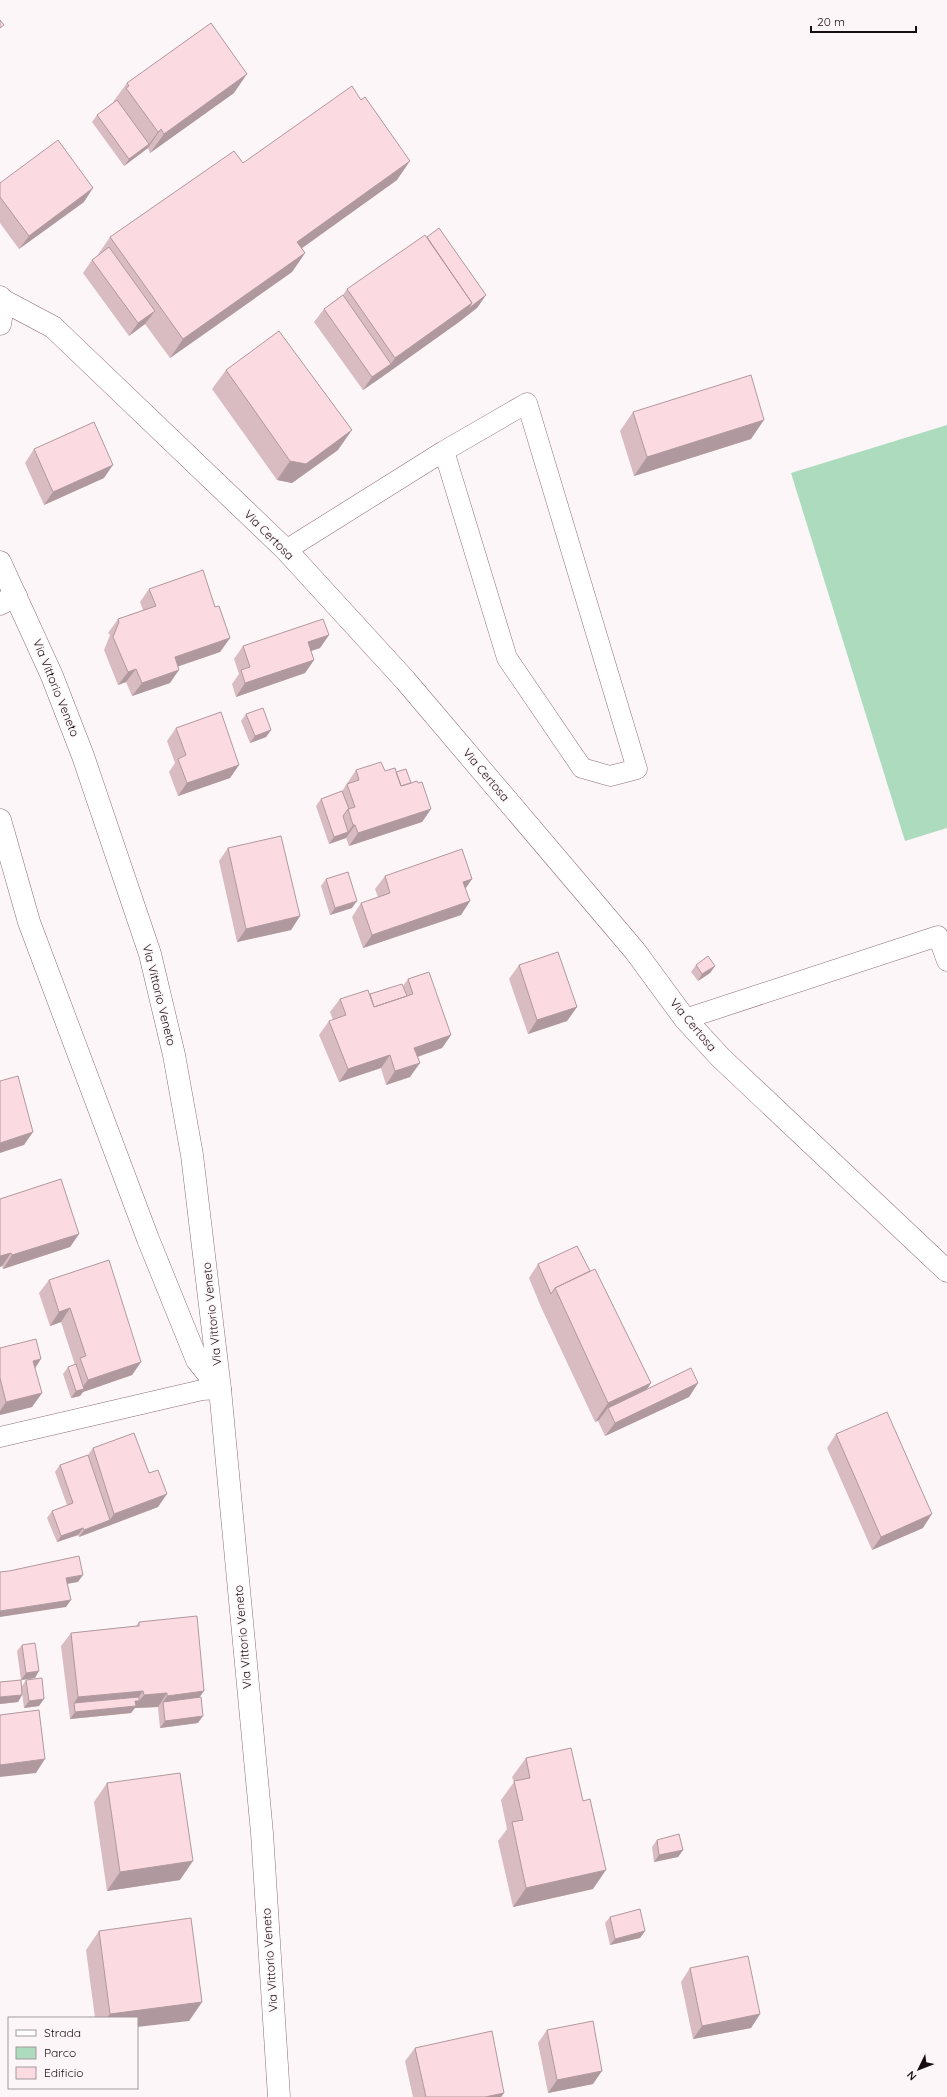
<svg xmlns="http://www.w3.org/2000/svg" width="947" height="2097" font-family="Quicksand,sans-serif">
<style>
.green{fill:#addbbe}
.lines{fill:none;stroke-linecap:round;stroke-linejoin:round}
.service-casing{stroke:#8c6d75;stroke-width:21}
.minor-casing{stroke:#8c6d75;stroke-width:23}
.secondary-casing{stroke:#8c6d75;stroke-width:23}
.service{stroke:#fff;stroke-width:20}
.minor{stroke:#fff;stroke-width:22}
.secondary{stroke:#fff;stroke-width:22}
.wall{fill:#d9bbc2}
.shaded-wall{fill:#b0999e}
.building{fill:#fcdae2;stroke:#b0999e}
.labels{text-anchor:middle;stroke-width:3;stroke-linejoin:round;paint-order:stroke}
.street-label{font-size:12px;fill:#180d10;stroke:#fdf6f8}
</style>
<rect width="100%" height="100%" fill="#fdf6f8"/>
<path class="green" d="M947 425V828L905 841 791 473Z"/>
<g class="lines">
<defs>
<path id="service" d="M286 550 444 451 507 658 582 768 610 776 637 769 527 403 444 451
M685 1019 938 936 947 961
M0 1437 202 1390 220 1389"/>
<path id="minor" d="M0 297 4 301 53 327 286 550 405 680 635 951 685 1019 721 1058 947 1271
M0 324 4 301
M0 604 16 596
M0 820 29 922 148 1239 197 1360 220 1389"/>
<path id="secondary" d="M0 562 52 676 83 756 150 954 174 1055 192 1155 220 1389 262 1833 279 2097"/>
</defs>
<use href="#service" class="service-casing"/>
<use href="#minor" class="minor-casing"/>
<use href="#secondary" class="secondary-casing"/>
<use href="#service" class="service"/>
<use href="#minor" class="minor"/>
<use href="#secondary" class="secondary"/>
</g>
<path class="wall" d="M127 83 234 93 150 153 148 148 124 166 92 122 97 115 114 102H113Z
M243 163 397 180 302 248 305 253 292 272 170 358 145 324 129 336 83 273 92 260 97 256 110 237Z
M0 183 84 202 19 249 0 223Z
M427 237 486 295 477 308 459 322 363 390 314 322 324 309 343 295 347 289Z
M226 370 338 450 292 483 277 480 212 389Z
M633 412 751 439 634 476 620 431Z
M34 449 104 478 44 505 25 463Z
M149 589 215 607 230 638 220 652 178 666 170 683 132 696 126 682 118 685 104 650 110 635 108 633 118 619 143 610 140 602Z
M329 635 320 648 311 651 314 660 305 673 236 697 232 684 239 674 234 659 243 646Z
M246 714 271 730 266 737 250 743 241 721Z
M176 728 239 765 230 778 178 796 169 772 175 763 167 741Z
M356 770 396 772 411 783 431 809 422 822 349 846 346 838 329 844 316 806 321 799 342 791Z
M228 848 300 916 291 930 237 942 219 861Z
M385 876 472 879 465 889 470 901 461 915 363 948 352 917 361 903 378 897 375 889Z
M326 879 352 908 330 915 321 886Z
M519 965 577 1007 567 1021 528 1034 509 979Z
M696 965 715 966 710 973 698 981 691 972Z
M408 979 451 1035 442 1048 418 1057 410 1077 386 1085 381 1068 339 1082 319 1035 329 1021 333 1020 330 1012 340 999 370 994 403 986Z
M0 1199 79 1234 70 1247 3 1269 2 1266Z
M538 1264 590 1271 651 1383 647 1389 698 1383 689 1397 605 1436 598 1421 599 1420 595 1422 541 1307 529 1278Z
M49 1280 141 1362 132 1375 83 1392 80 1396 71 1398 63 1374 68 1367 75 1365 61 1322 50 1326 39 1293Z
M0 1348 42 1393 32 1407 0 1415Z
M836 1434 923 1528 872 1550 827 1448Z
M93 1448 158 1507 79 1537 78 1535 57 1542 47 1518 52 1511 67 1505 55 1472 60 1465 88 1455Z
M139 1622 199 1698 198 1723 160 1728 158 1707 135 1708 131 1713 70 1719 61 1646 71 1633 136 1626Z
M22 1645 35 1678 21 1680 17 1651Z
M26 1680 39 1706 24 1708 22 1692V1695L18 1702 0 1704V1682L22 1686Z
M526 1758 583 1801 593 1889 513 1907 498 1841 507 1829 501 1800 514 1782 512 1777Z
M107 1783 180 1880 107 1891 94 1802Z
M657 1840 683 1850 678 1857 654 1862 652 1847Z
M610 1917 645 1931 640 1938 610 1945 605 1923Z
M99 1931 202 2002 189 2021 137 2018H95L86 1950Z
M690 1968 760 2014 751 2028 693 2039 681 1982Z
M547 2030 593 2084 548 2093 538 2043Z
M415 2048 504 2093 501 2097H413L405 2061Z"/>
<path class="shaded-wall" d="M247 74 234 93 150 153 164 134Z
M161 129 148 148 144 151 158 132Z
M149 144 144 151 124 166 129 159Z
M410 161 397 180 284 261 297 242Z
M93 188 84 202 19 249 29 236Z
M305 253 292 272 170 358 183 339Z
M486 295 477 308 459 322 382 377 395 358 472 303Z
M155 311 145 324 129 336 138 323Z
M391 364 382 377 363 390 372 377Z
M764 420 751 439 634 476 647 457Z
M352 430 338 450 292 483 277 480 290 461Z
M113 465 104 478 44 505 53 492Z
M329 635 320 648 299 655 308 642Z
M230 638 220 652 165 671 175 657Z
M314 660 305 673 236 697 245 683Z
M136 669 126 682 118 685 128 672Z
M179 670 170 683 132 696 142 683Z
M271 730 266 737 250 743 255 736Z
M239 765 230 778 178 796 187 783Z
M431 809 422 822 349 846 358 833Z
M353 825H355L346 838 329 844 334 837 348 832Z
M472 879 463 892V882Z
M357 901 352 908 330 915 335 908Z
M470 901 461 915 363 948 372 935Z
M300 916 291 930 237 942 246 929Z
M715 966 710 973 698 981 702 974Z
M577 1007 567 1021 528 1034 537 1020Z
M451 1035 442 1048 405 1061 414 1048Z
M390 1055 381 1068 339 1082 348 1069Z
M420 1063 410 1077 386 1085 395 1071Z
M33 1132 24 1145 0 1153V1143Z
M79 1234 70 1247 3 1269 12 1255Z
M11 1253 2 1266 0 1267V1256Z
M70 1308 61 1322 50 1326 59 1312Z
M41 1359 32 1373 33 1361Z
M141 1362 132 1375 83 1392 80 1396 71 1398 76 1391 80 1390 88 1380Z
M651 1383 638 1402 608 1408 599 1420 595 1422 608 1403Z
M698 1383 689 1397 605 1436 615 1423Z
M42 1393 32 1407 0 1415V1411L6 1402Z
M167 1494 158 1507 79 1537 84 1530 110 1520 114 1514Z
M932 1514 923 1528 872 1550 881 1537Z
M83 1528 78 1535 57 1542 61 1536Z
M83 1575 78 1582 61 1585 66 1578Z
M71 1600 66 1607 0 1617V1611Z
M39 1671 35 1678 21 1680 26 1673Z
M143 1691 136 1701H139L144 1695 167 1693 158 1707 135 1708 131 1713 70 1719 75 1712 74 1703 78 1697Z
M204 1691 194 1705 163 1702 167 1696Z
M22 1695 18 1702 0 1704V1697Z
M44 1699 39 1706 24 1708 29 1701Z
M203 1716 198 1723 160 1728 165 1721Z
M45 1759 36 1773 0 1777V1765Z
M683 1850 678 1857 654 1862 659 1855Z
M193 1861 180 1880 107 1891 120 1872Z
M606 1870 593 1889 513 1907 526 1888Z
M645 1931 640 1938 610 1945 615 1939Z
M202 2002 189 2021 137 2027V2018H107L110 2014Z
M760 2014 751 2028 693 2039 702 2026Z
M602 2071 593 2084 548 2093 557 2080Z
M504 2093 501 2097H485Z"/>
<path class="building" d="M0 20 4 25 0 28Z
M211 23 247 74 164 134 161 129 158 132 126 88 129 86 127 83Z
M352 86 361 100 365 97 410 161 297 242 305 253 183 339 110 237 234 151 243 163Z
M117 100 149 144 129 159 97 115Z
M58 140 93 188 29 236 0 197V183Z
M439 228 486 295 468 309 472 303 427 237Z
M425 235 472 303 395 358 347 289Z
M109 247 155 311 138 323 92 260Z
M343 295 391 364 372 377 324 309Z
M279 331 352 430 306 464 290 461 226 370Z
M751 375 764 420 647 457 633 412Z
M94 422 113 465 53 492 34 449Z
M203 570 215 607 219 606 230 638 175 657 179 670 142 683 136 669 128 672 113 637 119 622 118 619 156 606 149 589Z
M323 619 329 635 308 642 314 660 245 683 241 670 250 667 243 646Z
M263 708 271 730 255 736 246 714Z
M221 712 239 765 187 783 178 759 186 755 176 728Z
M381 762 385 771 395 768 401 786 417 781 418 783 422 782 431 809 358 833 355 825H353L348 809 355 807 347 784 359 780 356 770Z
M406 769 411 783 401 786 396 772Z
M342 791 349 809H348L343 816 348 832 334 837 321 799Z
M281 836 300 916 246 929 228 848Z
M462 849 472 879 463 882 470 901 372 935 361 903 390 893 385 876Z
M348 872 357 901 335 908 326 879Z
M558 952 577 1007 537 1020 519 965Z
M708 956 715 966 702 974 696 965Z
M429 972 451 1035 414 1048 420 1063 395 1071 390 1055 348 1069 329 1021 346 1015 340 999 368 990 374 1007 413 994 408 979Z
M402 984 407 996 374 1007 370 994Z
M18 1076 33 1132 0 1143V1081Z
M61 1179 79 1234 12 1255 11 1253 0 1256V1199Z
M577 1246 590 1271 555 1288 551 1294 538 1264Z
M109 1260 141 1362 88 1380 80 1358 86 1356 70 1308 59 1312 49 1280Z
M595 1269 651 1383 608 1403 555 1288Z
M36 1339 41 1359 33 1361 42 1393 6 1402 0 1378V1348Z
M76 1364 84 1389 76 1391 68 1367Z
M691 1368 698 1383 615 1423 608 1408Z
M887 1412 932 1514 881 1537 836 1434Z
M134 1433 149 1473 158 1470 167 1494 114 1514 93 1448Z
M88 1455 110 1520 84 1530 83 1528 61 1536 52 1511 73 1503 60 1465Z
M79 1556 83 1575 66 1578 71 1600 0 1611V1572L9 1571Z
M197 1616 204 1691 167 1696V1693L144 1695 143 1691 78 1697 71 1633 137 1626H139V1622Z
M35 1643 39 1671 26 1673 22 1645Z
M42 1678 44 1699 29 1701 26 1680Z
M21 1680 22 1695 0 1697V1682Z
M139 1697V1701H135L136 1706 75 1712 74 1703Z
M201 1697 203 1716 165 1721 163 1702Z
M39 1710 45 1759 0 1765V1715Z
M571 1748 583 1801 590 1799 606 1870 526 1888 512 1822 523 1820 514 1781 530 1778 526 1758Z
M180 1773 193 1861 120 1872 107 1783Z
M679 1834 683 1850 659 1855 657 1840Z
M640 1909 645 1931 615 1939 610 1917Z
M191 1918 202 2002 110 2014 99 1931Z
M748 1956 760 2014 702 2026 690 1968Z
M593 2021 602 2071 557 2080 547 2030Z
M492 2031 504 2093 485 2097H426L415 2048Z"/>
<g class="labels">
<g class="street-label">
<text transform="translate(269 535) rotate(45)" y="4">Via Certosa</text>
<text transform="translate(56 688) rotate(68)" y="4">Via Vittorio Veneto</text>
<text transform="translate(486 775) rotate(50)" y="4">Via Certosa</text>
<text transform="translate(159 995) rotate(76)" y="4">Via Vittorio Veneto</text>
<text transform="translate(693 1025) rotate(50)" y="4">Via Certosa</text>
<text transform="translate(212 1314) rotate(-96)" y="4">Via Vittorio Veneto</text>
<text transform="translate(243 1637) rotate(-95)" y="4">Via Vittorio Veneto</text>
<text transform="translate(270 1960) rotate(-94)" y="4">Via Vittorio Veneto</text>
</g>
</g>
<rect x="8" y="2017" width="130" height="72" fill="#fdf6f8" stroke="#a1999b"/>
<rect x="16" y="2030" width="20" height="6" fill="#ffffff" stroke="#a1999b"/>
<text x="44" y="2037" font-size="12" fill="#180d10">Strada</text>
<rect x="16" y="2047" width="20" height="12" fill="#addbbe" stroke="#a1999b"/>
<text x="44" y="2057" font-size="12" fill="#180d10">Parco</text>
<rect x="16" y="2067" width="20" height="12" fill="#fcdae2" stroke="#a1999b"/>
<text x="44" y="2077" font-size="12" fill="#180d10">Edificio</text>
<g transform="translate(919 2069) rotate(227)" stroke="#fdf6f8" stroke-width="3" paint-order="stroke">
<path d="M0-3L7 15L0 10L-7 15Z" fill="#180d10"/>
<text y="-6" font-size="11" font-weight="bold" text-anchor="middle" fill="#180d10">N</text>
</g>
<path d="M811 26v6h105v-6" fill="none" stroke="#180d10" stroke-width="2"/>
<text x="817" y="26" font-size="12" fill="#180d10" stroke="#fdf6f8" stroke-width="3" paint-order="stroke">20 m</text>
</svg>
